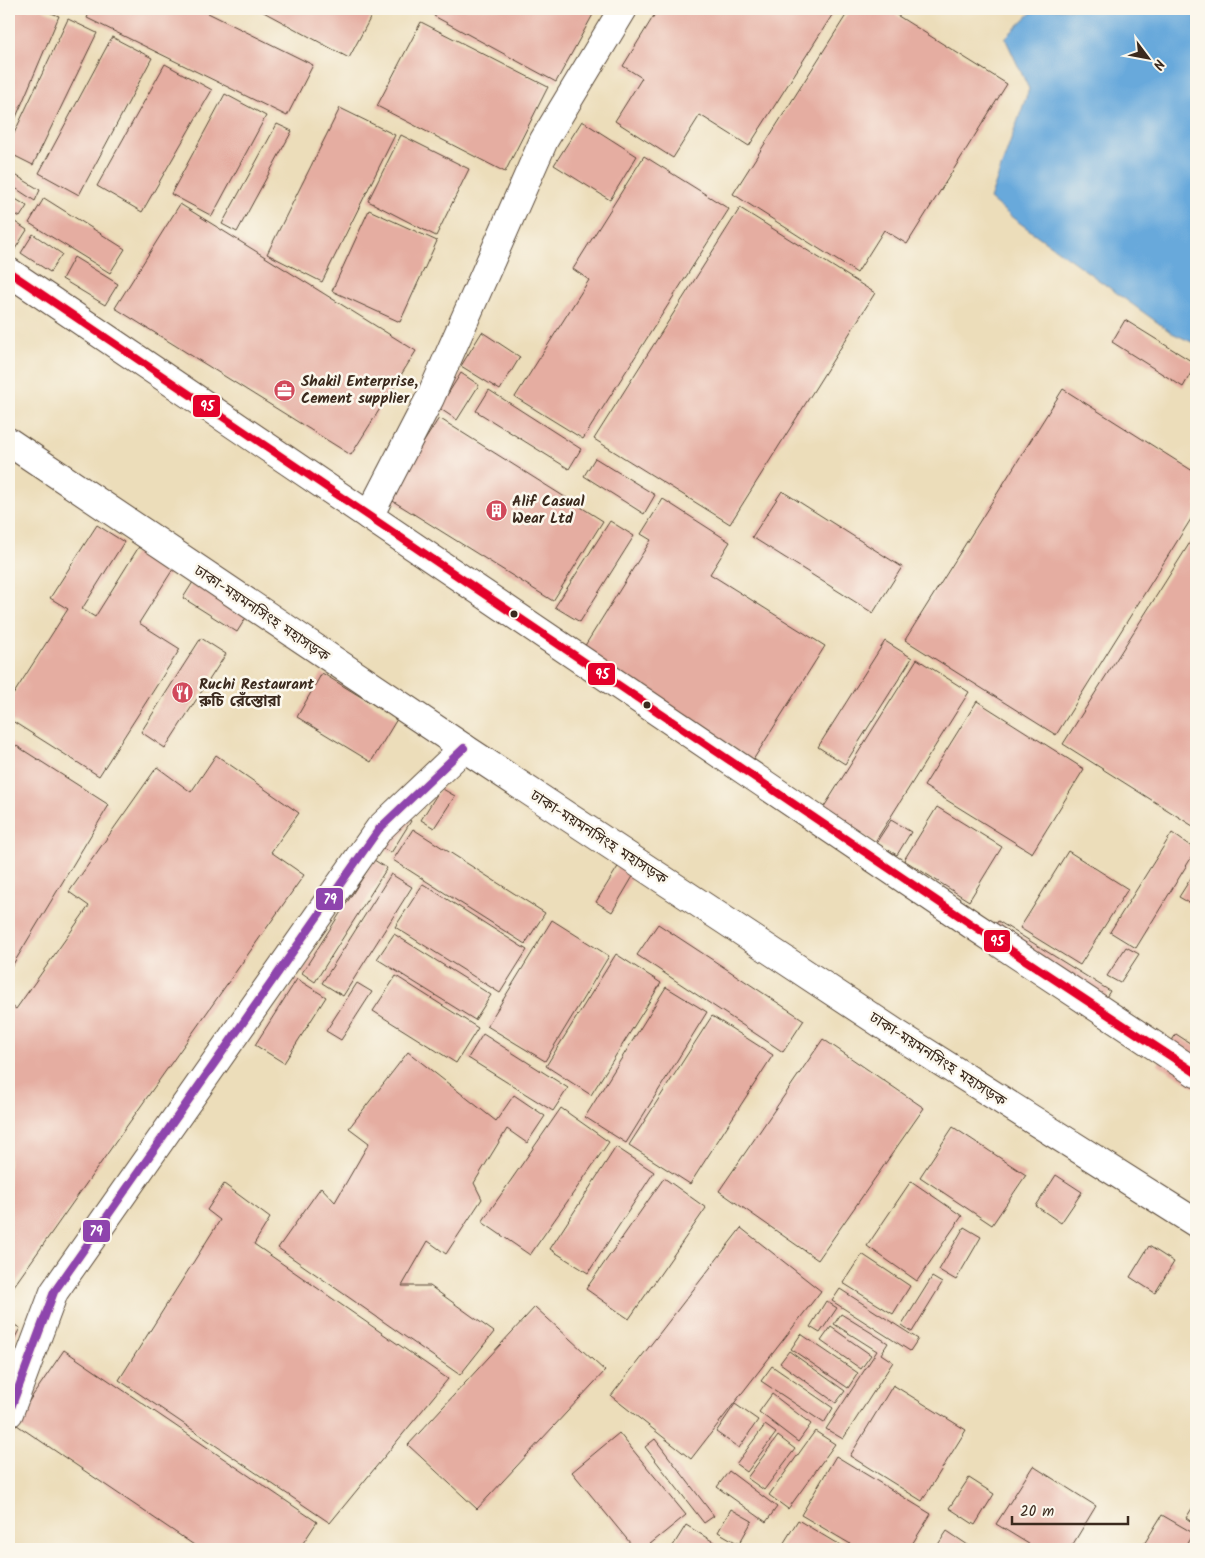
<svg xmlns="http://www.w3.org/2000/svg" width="1205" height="1558" font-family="Kalam,'Noto Sans Bengali',sans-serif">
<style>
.water{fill:#68a9db;stroke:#526a7c}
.building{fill:#e5ada1}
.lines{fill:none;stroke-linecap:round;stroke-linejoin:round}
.street-casing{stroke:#564535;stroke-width:30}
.highway-casing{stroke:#564535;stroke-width:30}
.street{stroke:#fff;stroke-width:28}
.highway{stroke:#fff;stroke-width:28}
.bus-1-casing{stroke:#fbf7ec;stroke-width:11}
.bus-2-casing{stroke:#fbf7ec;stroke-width:11}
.bus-1{stroke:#e4002b;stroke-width:8}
.bus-2{stroke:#8e44ad;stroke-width:8}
.bus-dot{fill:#3b2a1e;stroke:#fbf7ec;stroke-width:2}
.labels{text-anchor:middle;stroke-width:5;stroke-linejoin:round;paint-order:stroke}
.poi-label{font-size:15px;font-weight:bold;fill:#3b2a1e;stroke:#fbf7ec;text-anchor:start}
.street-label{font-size:15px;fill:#3b2a1e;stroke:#fbf7ec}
.line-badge{stroke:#fbf7ec;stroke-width:2}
.badge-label{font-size:14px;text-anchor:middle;font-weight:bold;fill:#fff}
</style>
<rect width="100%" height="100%" fill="#fbf7ec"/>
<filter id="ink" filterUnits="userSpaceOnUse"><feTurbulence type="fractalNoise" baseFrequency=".02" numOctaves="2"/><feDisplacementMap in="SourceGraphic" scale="10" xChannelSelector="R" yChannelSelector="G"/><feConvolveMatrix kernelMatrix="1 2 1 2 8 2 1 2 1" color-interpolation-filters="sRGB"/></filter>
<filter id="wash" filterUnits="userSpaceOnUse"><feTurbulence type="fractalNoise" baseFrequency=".0096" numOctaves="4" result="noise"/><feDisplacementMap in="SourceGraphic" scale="20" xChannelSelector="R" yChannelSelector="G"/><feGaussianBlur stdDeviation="1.12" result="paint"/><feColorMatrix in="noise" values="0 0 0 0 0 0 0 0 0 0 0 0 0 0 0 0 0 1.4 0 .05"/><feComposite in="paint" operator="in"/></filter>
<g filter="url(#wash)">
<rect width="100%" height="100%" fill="#ecddba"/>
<path class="water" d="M1035 9H1196V344L1172 333 1013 218 990 199 1029 89 1005 38Z"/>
<g id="blocks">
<path class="building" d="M9 9H41L59 16 14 122 9 120Z
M91 9H200L313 65 287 116 87 18Z
M258 9H375L349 58Z
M437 9H596L556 82 434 16Z
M658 9H829L834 12 749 146 700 115 673 158 615 121 642 78 623 66Z
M850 9H887L1007 84 907 244 884 230 857 273 733 194Z
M68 19 97 33 33 165 9 153V144Z
M421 22 548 87 505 172 377 106Z
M112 37 152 58 79 195 39 173Z
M165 64 212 90 142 212 97 186Z
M225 94 266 116 212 216 171 194Z
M340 108 395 135 322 282 267 254Z
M582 121 637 156 610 200 554 165Z
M277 124 292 131 237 232 222 224Z
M401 135 469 169 436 236 368 201Z
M644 156 729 209 583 439 515 397 589 280 573 269Z
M12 173 40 190 35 201 9 184Z
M9 195 27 206 20 217 9 210Z
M44 198 125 249 110 273 29 223Z
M180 204 416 351 351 455 115 308Z
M740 208 875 293 730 524 594 439Z
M369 210 437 241 400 322 332 291Z
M9 218 27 230 10 257 9 256Z
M33 234 62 254 50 272 21 253Z
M74 257 118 284 105 305 62 279Z
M1125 320 1196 364 1183 387 1112 342Z
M482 332 520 357 500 390 461 366Z
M461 373 479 385 457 420 439 408Z
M1063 389 1196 473V511L1056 735 905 640Z
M489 390 581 449 569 469 476 411Z
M439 418 603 521 553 601 388 498Z
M595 458 655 495 644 514 584 476Z
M782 491 902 567 873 613 752 537Z
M663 499 730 542 710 574 825 646 753 760 581 652 651 540 641 534Z
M610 521 634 536 580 622 555 607Z
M97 525 124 542 82 609 95 617 140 545 175 566 139 623 180 649 99 776 9 719V701L68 609 50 598Z
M1196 533V828L1063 744Z
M198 574 252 608 237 632 183 598Z
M201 638 226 654 165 748 141 732Z
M885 641 912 658 845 764 818 747Z
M917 659 969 692 875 842 822 810Z
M322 673 397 719 371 762 297 717Z
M977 701 1084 769 1032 853 924 786Z
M9 741 109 805 9 971Z
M216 755 299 813 271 852 304 875 9 1293V1004L16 1009 89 906 69 892 157 767 191 792Z
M441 788 455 796 434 828 421 820Z
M937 807 1002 847 969 901 904 860Z
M398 812 411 821 391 853 377 845Z
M891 820 911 832 897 855 876 843Z
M413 829 545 913 525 944 393 860Z
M1172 833 1196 850 1136 948 1110 932Z
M1068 851 1128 889 1080 965 1020 928Z
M374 860 387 868 315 982 302 973Z
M619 865 635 873 612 912 596 902Z
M1196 870V900L1193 905 1179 897Z
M391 874 412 887 343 996 322 983Z
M423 884 527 950 500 993 395 927Z
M552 920 609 956 545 1061 487 1026Z
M998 921 1110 991 1097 1012 985 941Z
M658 924 804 1020 783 1052 637 955Z
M394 934 491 995 475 1020 377 959Z
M1126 947 1139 954 1120 983 1107 976Z
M616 954 661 983 591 1095 546 1066Z
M396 976 478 1028 456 1063 373 1011Z
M297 979 326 997 284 1063 255 1045Z
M357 983 372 992 341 1040 326 1031Z
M666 987 707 1012 626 1143 585 1117Z
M712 1016 773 1055 690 1184 629 1145Z
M483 1034 568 1088 553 1111 468 1058Z
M1176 1034 1196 1047V1088L1158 1064Z
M823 1039 924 1108 818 1260 719 1191Z
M408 1052 496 1121 514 1095 545 1116 527 1143 507 1129 474 1183 482 1199 446 1254 428 1241 402 1286H430L494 1332 460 1375 278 1248 321 1187 335 1202 369 1143 349 1128Z
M561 1108 609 1142 530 1255 482 1222Z
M953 1127 1026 1175 992 1225 920 1177Z
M616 1147 654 1172 588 1273 550 1249Z
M1056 1175 1082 1192 1061 1223 1036 1206Z
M664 1178 706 1208 629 1319 586 1289Z
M911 1181 962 1216 917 1281 867 1246Z
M224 1184 270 1218 254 1244 448 1379 330 1523 119 1380 220 1220 207 1210Z
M964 1227 981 1237 956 1280 939 1270Z
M741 1228 821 1291 691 1459 611 1396Z
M1149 1246 1174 1262 1155 1293 1130 1277Z
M862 1254 910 1286 893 1314 843 1283Z
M932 1277 942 1283 912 1332 902 1325Z
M840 1289 918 1339 910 1351 832 1301Z
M826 1301 837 1308 820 1333 810 1327Z
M535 1307 605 1371 477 1509 408 1445Z
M841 1314 888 1343 881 1354 893 1362 843 1439 826 1429 877 1351 834 1324Z
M9 1322 20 1328 9 1349Z
M831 1327 871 1355 861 1369 821 1341Z
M801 1334 858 1373 848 1388 791 1349Z
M64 1350 317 1522 299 1549H200L14 1423Z
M789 1351 845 1391 836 1403 780 1363Z
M772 1366 833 1408 824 1423 761 1381Z
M893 1385 966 1430 922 1501 850 1456Z
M772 1394 811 1424 798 1442 759 1412Z
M735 1404 758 1420 739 1448 716 1432Z
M765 1425 776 1433 747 1472 736 1464Z
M815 1431 835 1444 788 1509 769 1495Z
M619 1433 686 1515 644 1549H635L572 1472Z
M778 1436 795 1449 764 1490 747 1478Z
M655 1439 714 1516 704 1523 645 1447Z
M836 1456 931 1514 909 1549H859L801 1515Z
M1033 1466 1096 1506 1070 1549H1037L996 1524Z
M729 1471 777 1507 766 1522 717 1487Z
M969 1478 994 1494 975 1525 949 1508Z
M1196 1502V1525L1186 1518Z
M731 1509 752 1521 739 1544 718 1532Z
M1162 1515 1193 1533 1184 1549H1141Z
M798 1520 846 1549H780Z
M686 1525 725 1549H671Z
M947 1531 974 1549H935Z"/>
</g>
</g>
<g filter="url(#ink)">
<use href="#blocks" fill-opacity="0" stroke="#564535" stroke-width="1"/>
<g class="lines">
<defs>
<path id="street" d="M369 516 430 398 544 140 623 9
M9 1413 54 1292 379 829 464 748"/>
<path id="highway" d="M9 272 974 926 1196 1073
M9 442 464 748 897 1034 1196 1223"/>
</defs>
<use href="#street" class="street-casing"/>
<use href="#highway" class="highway-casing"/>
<use href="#street" class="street"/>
<use href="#highway" class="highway"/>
<defs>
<path id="bus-1" d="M9 272 974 926 1196 1073"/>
<path id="bus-2" d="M9 1413 54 1292 379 829 464 748"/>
</defs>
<use href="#bus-1" class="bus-1-casing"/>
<use href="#bus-2" class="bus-2-casing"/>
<use href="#bus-1" class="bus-1"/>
<use href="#bus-2" class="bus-2"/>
</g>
</g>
<defs>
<symbol id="office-disc" viewBox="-11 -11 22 22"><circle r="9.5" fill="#d1495b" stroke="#fbf7ec"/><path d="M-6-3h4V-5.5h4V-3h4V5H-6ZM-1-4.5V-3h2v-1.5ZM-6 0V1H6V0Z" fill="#fff"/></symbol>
<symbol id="building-disc" viewBox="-11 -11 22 22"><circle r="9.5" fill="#d1495b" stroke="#fbf7ec"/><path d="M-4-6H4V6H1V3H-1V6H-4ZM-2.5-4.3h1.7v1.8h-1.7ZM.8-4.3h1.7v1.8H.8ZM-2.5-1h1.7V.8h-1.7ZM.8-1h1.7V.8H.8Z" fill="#fff"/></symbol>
<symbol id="restaurant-disc" viewBox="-11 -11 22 22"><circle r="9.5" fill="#d1495b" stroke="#fbf7ec"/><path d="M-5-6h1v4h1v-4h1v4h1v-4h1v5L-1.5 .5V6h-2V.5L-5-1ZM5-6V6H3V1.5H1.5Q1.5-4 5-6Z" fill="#fff"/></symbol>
</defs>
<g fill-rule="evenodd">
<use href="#office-disc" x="272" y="378" width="25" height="25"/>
<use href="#building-disc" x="484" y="498" width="25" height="25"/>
<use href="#restaurant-disc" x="170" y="680" width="25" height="25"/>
</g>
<g class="bus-dot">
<circle cx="514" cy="614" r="4.5"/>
<circle cx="647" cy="705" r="4.5"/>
</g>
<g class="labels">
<g class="poi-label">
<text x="301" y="386">Shakil Enterprise,<tspan x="301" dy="17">Cement supplier</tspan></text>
<text x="512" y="506">Alif Casual<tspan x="512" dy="17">Wear Ltd</tspan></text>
<text x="199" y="689">Ruchi Restaurant<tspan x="199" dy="17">রুচি রেঁস্তোরা</tspan></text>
</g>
<g class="street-label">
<text transform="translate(262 613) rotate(34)" y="5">ঢাকা-ময়মনসিংহ মহাসড়ক</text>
<text transform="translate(599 837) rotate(33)" y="5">ঢাকা-ময়মনসিংহ মহাসড়ক</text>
<text transform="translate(938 1059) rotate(33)" y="5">ঢাকা-ময়মনসিংহ মহাসড়ক</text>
</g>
</g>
<g class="line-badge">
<rect x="192" y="394" width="29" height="24" rx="5" fill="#e4002b"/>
<rect x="587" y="662" width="29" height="24" rx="5" fill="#e4002b"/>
<rect x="315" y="887" width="29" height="24" rx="5" fill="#8e44ad"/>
<rect x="983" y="929" width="28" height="24" rx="5" fill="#e4002b"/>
<rect x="82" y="1219" width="29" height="24" rx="5" fill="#8e44ad"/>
</g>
<g class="badge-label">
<text x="207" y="411">95</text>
<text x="602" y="679">95</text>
<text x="330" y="904">79</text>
<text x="997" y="946">95</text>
<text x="96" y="1236">79</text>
</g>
<rect width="1205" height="1558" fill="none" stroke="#fbf7ec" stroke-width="30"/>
<g transform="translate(1148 58) rotate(122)" stroke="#fbf7ec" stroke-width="4" paint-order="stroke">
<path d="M0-4L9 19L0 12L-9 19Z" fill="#3b2a1e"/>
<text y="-8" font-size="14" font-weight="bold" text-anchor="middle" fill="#3b2a1e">N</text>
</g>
<path d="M1012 1516v8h116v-8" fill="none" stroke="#3b2a1e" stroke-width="2.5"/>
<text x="1020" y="1516" font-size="15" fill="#3b2a1e" stroke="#fbf7ec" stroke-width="4" paint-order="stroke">20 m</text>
</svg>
